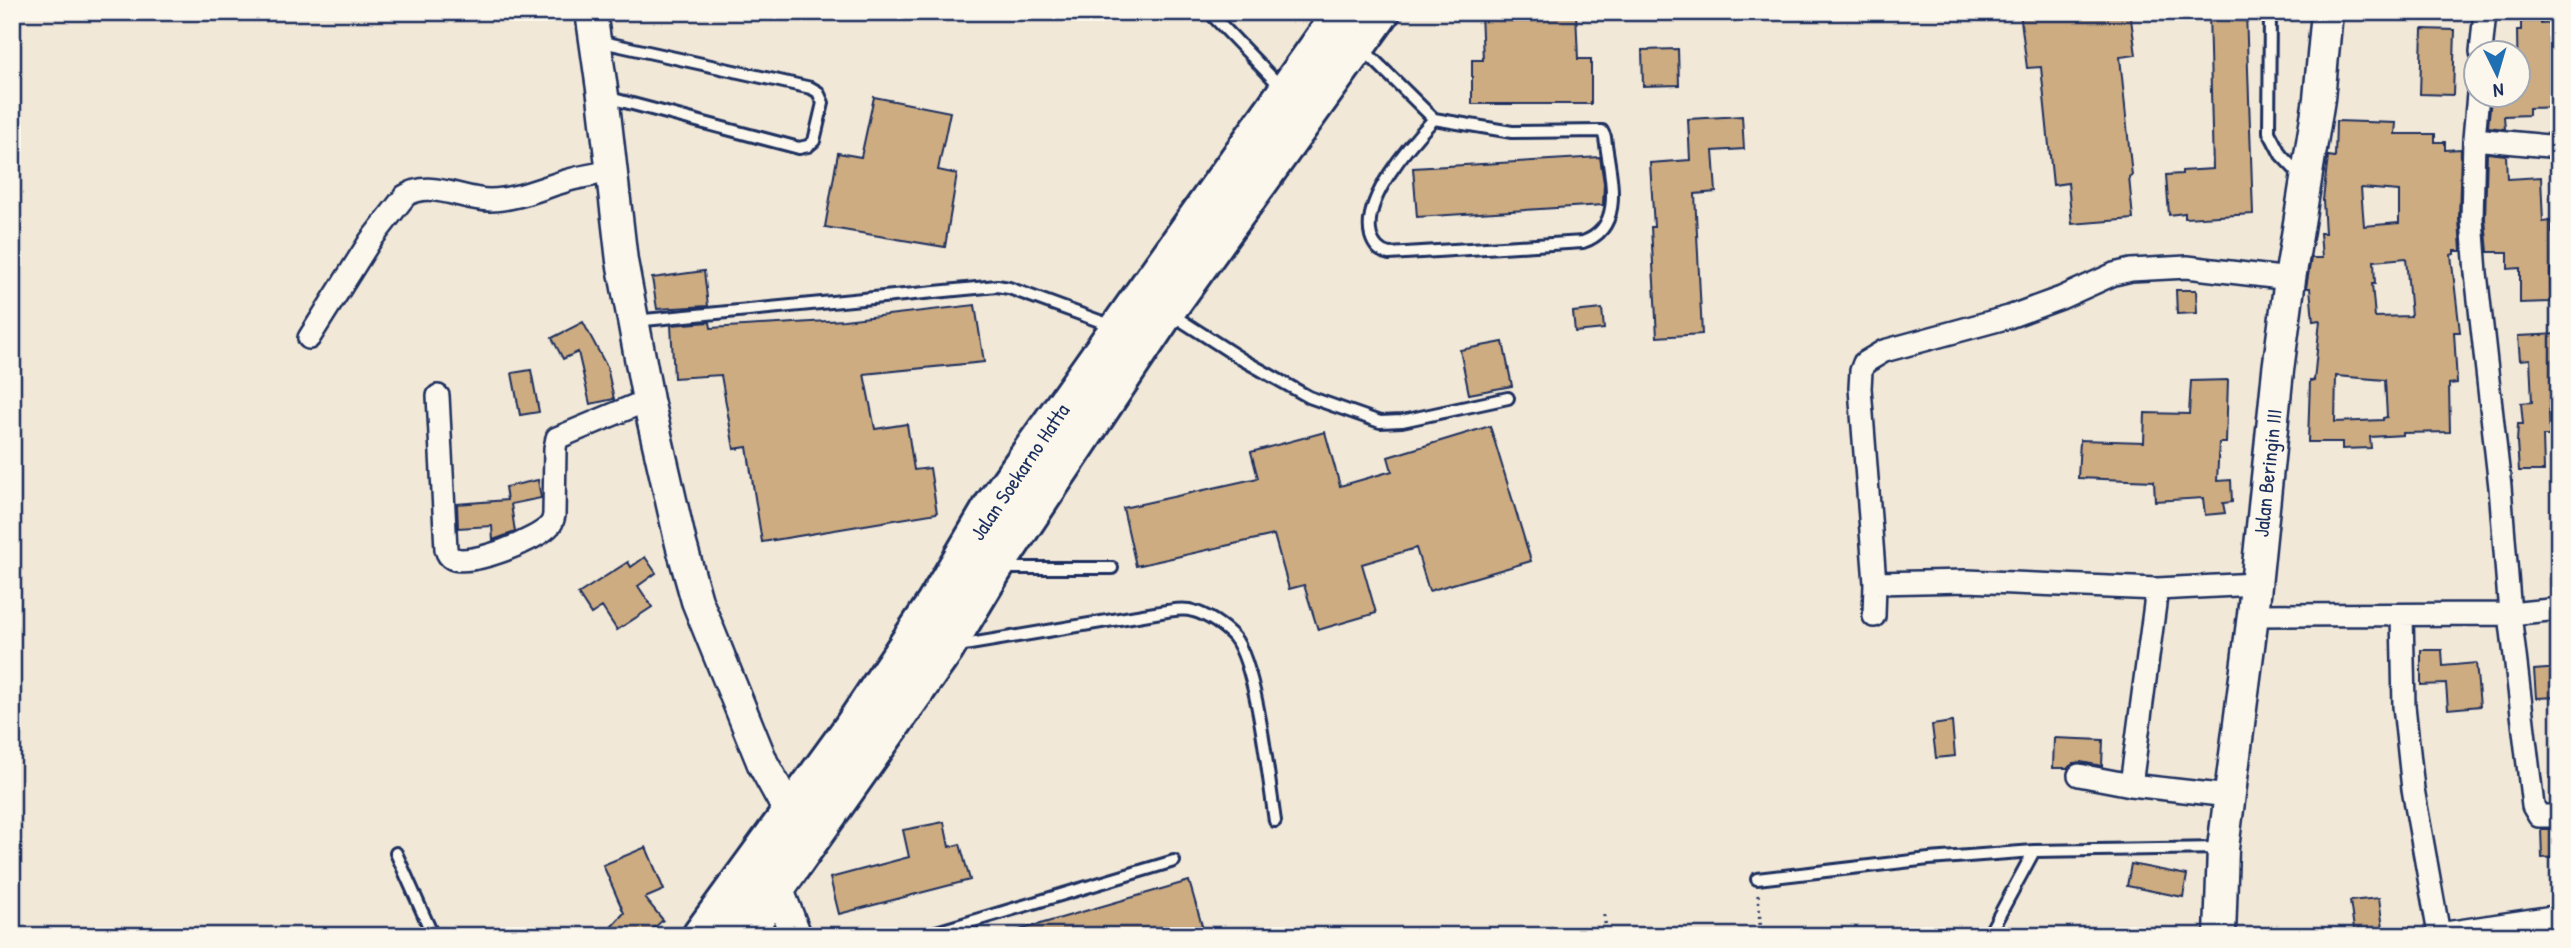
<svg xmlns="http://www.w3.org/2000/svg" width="2571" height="948" font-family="'Patrick Hand',sans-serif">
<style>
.building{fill:#ceac81;stroke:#1b2f5e;stroke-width:2;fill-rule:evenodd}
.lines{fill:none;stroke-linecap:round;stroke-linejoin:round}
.lane-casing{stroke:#1b2f5e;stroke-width:16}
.street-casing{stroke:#1b2f5e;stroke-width:26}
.secondary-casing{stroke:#1b2f5e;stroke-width:35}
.highway-casing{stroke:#1b2f5e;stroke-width:44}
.path{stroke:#1b2f5e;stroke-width:3.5;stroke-dasharray:2 5;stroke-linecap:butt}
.lane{stroke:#fbf7ec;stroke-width:10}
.street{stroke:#fbf7ec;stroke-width:21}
.secondary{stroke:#fbf7ec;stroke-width:30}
.highway{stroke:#fbf7ec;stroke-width:38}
.labels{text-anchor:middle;stroke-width:5;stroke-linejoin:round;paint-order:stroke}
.street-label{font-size:21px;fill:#1b2f5e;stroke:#fbf7ec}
</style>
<rect width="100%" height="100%" fill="#f2e8d7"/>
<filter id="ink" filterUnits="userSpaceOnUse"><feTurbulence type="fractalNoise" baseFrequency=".0143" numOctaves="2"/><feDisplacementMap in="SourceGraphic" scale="14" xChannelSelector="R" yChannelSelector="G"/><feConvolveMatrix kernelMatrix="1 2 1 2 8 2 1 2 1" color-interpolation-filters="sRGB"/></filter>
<g filter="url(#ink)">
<path class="building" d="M1481 12H1576L1578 59H1591V104H1472V60H1483Z
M2020 12H2130L2136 55 2120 57 2132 176 2129 177 2133 219 2072 224 2068 183 2053 185 2041 67 2027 68Z
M2209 12H2246L2253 214 2185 218V213L2169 215 2166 175 2182 174V171L2213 169Z
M2541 16V24L2559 23V107L2529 108V115L2504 116 2505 129 2488 127 2491 98 2518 94 2517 30H2521V17Z
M2422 29 2455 30 2453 95 2420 94Z
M1678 49 1679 85 1643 86 1642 50Z
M874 97 950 112 938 170 957 174 945 247 825 227 838 153 861 157Z
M1742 116 1744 149 1713 151 1716 192 1695 194 1702 334 1657 337 1651 227H1654L1650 163 1690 160 1688 119Z
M2336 121 2396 123 2395 134H2435V142H2445V150L2461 149 2459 219 2461 251H2454V254L2451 255 2460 332H2454L2457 383 2449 384 2450 432 2403 433V435L2370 437 2371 448 2342 449V442H2308L2310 380 2314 381 2320 320 2313 321 2310 288H2306L2311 258H2322L2320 233H2325L2323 200 2328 156 2335 157ZM2361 188 2399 191V223L2364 226ZM2406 258 2411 316 2375 317 2372 284H2375L2374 261ZM2336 376 2385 380 2387 417 2383 418V420L2335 422Z
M2487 153 2506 155 2507 179 2541 177 2543 222 2552 221V233H2559V268L2550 269 2551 302 2520 303V268L2508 269V252H2488L2485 219Z
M1600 157 1604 183 1603 205 1417 217 1413 168Z
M704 271 708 306 657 309 652 278Z
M2176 290H2196L2197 313 2177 314Z
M975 305 984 362 864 374 875 429 907 424 914 470 930 468 937 513 762 542 747 447 734 449 721 375 674 378 671 325 710 322 711 328 844 320Z
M1602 309 1604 329 1575 332 1573 312Z
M583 322 607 367 614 399 590 404 578 352 563 359 552 338Z
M2559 334V406L2549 407 2550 436H2543L2544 471H2519L2517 442 2518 424H2523L2521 403 2532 402 2530 359 2520 360 2518 336Z
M1503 342 1512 386 1469 394 1460 350Z
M531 370 539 412 520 415 512 373Z
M2228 380 2226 443H2219L2217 481 2231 480 2232 502 2223 503 2225 513 2205 515 2203 498 2155 501 2154 481 2078 478 2080 440 2144 442 2145 413 2189 414 2191 381Z
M1490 426 1531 561 1429 591 1416 548 1362 564 1376 613 1318 630 1304 585 1289 589 1274 535 1136 566 1123 508 1258 478 1251 452 1325 432 1340 486 1392 471 1388 457Z
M538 480 541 498 511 504 515 532 493 540 492 526 458 528 457 504 507 500 505 487Z
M645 557 656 573 638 586 652 607 617 630 602 607 591 614 578 594 628 562 631 567Z
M2421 650H2442L2443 666 2476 663 2480 706 2448 709 2446 684 2421 685Z
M2559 668V697L2536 698 2534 670Z
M1952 722 1955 756 1936 758 1932 725Z
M2054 738 2103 740 2102 766 2081 762 2074 763 2068 768H2053Z
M944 822 949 847 960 844 970 880 839 914 830 878 909 857 903 830Z
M2541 829H2559V857L2542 858Z
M646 847 664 890 645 898 663 920 645 936H603L624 913 603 865Z
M2131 864 2187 875 2183 897 2127 886Z
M1189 881 1205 936H1017L1016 931Z
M2379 898 2384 936H2355L2350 901Z"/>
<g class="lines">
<defs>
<path id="lane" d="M1209 12 1283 89
M2270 12 2269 132 2281 155 2302 177
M598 41 811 88 818 92 823 103 814 141 808 146 799 148 606 97
M1361 47 1434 119 1512 132 1602 131 1605 137C1609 173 1627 227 1583 242L1389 254C1380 252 1374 246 1371 236 1361 200 1410 144 1434 119
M1171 314 1243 360 1309 397 1380 422 1402 421 1508 398
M634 321 997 286 1009 288 1113 326
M1002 568H1112
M958 646 1167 611C1175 610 1185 608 1193 611 1206 614 1225 627 1234 637 1257 665 1269 782 1275 821
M396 853 433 936
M1757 879 1929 859 2034 851 2221 848
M923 936 1174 861
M1988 936 2034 851"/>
<path id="street" d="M2481 52 2485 12
M2478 94 2474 139 2472 219 2476 273 2500 487 2510 614 2533 806 2539 816H2559
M2474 139 2559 147
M309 338 370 241 405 196C431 179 461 200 490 200 516 200 544 187 569 180 583 176 598 174 612 171
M438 396 446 549C447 553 448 556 452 558 470 567 538 540 550 525 553 522 553 519 554 515L555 448 557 438 648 400
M1875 583 1967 581 2157 589 2256 584
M2157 589 2131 785 2229 796
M2253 615 2510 614 2559 609
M2402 615 2404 706 2413 789 2439 934 2559 916
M1874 616 1875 583 1860 388 1861 371 1864 363 1884 351 2009 317 2061 298 2114 274 2131 270 2187 267 2290 279
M2079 775 2131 785"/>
<path id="secondary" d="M591 12 603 96 622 261 648 400 681 544 697 601 763 764 790 813
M776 885 796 936
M2220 936 2223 848 2253 615 2278 370 2290 279 2319 99 2327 12"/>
<path id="highway" d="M702 936 851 731 936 604 994 506 1344 12
M741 936 944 649 993 568 1165 311 1380 12"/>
</defs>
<use href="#lane" class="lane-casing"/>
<use href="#street" class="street-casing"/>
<use href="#secondary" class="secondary-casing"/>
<use href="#highway" class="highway-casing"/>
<path class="path" d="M1758 895 1761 936
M1604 915 1607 936"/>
<use href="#lane" class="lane"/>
<use href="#street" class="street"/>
<use href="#secondary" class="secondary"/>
<use href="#highway" class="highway"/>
</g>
</g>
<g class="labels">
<g class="street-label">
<text transform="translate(1020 472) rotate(-56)" y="7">Jalan Soekarno Hatta</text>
<text transform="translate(2268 473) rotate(-84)" y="7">Jalan Beringin III</text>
</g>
</g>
<rect width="2571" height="948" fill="none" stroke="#fbf7ec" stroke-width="42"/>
<rect x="21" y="21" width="2529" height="906" fill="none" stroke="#1b2f5e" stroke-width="2.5" filter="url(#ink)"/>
<g transform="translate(2497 74) rotate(175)"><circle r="33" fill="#fbf7ec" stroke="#a1a7b3" stroke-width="2"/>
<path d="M0-5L12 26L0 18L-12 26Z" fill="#1f6fb2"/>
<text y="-10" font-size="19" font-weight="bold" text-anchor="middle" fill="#1b2f5e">N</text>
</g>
</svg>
